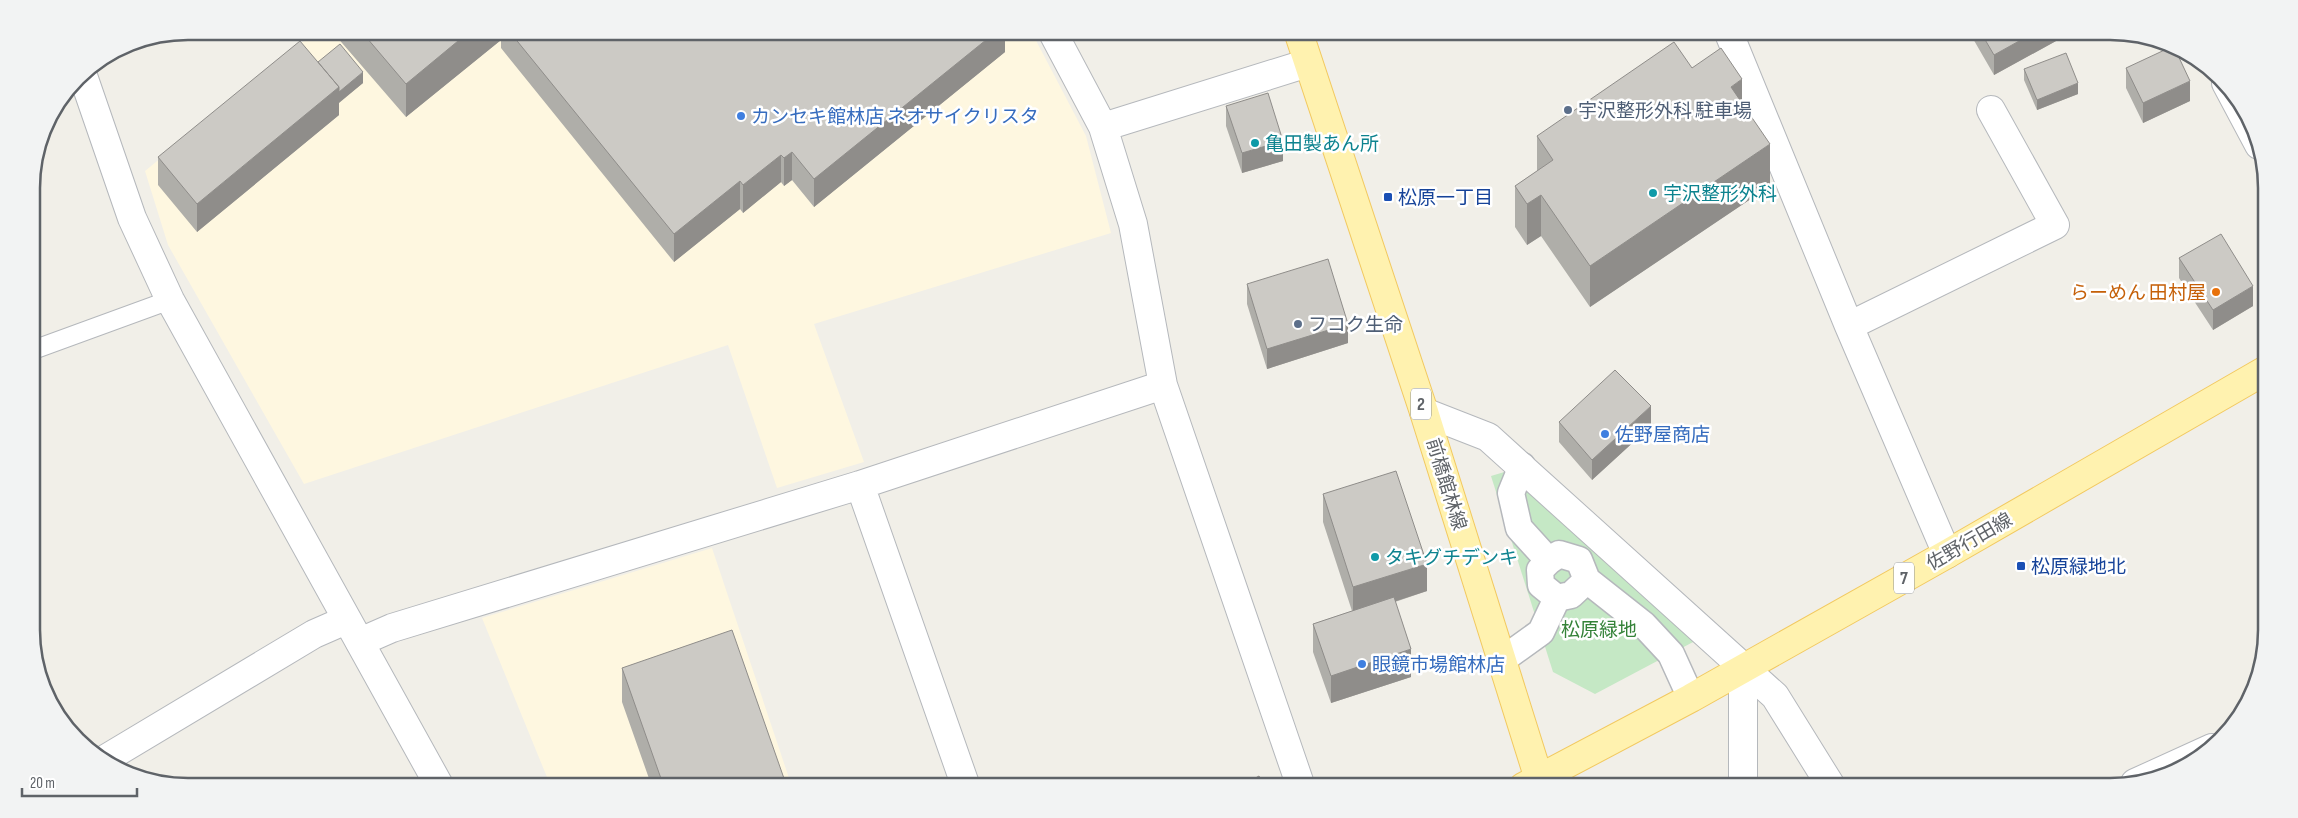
<svg xmlns="http://www.w3.org/2000/svg" width="2298" height="818" font-family="'Sofia Sans Condensed','Noto Sans JP',sans-serif">
<style>
.commercial{fill:#fef7e0}
.green{fill:#c5e8c5}
.lines{fill:none;stroke-linecap:round;stroke-linejoin:round}
.stream{stroke:#aadaff;stroke-width:11}
.service-casing{stroke:#b5b8bc;stroke-width:20}
.pedestrian-casing{stroke:#b5b8bc;stroke-width:29}
.minor-casing{stroke:#b5b8bc;stroke-width:30}
.tertiary-casing{stroke:#b5b8bc;stroke-width:30}
.primary-casing{stroke:#f2c960;stroke-width:30}
.service{stroke:#fff;stroke-width:18}
.pedestrian{stroke:#fff;stroke-width:26}
.minor{stroke:#fff;stroke-width:28}
.tertiary{stroke:#fff;stroke-width:28}
.primary{stroke:#fff2af;stroke-width:28}
.wall{fill:#afaea9}
.shaded-wall{fill:#8f8d8a}
.building{fill:#cccac5;stroke:#8f8d8a}
.service-dot{fill:#5c6f8a;stroke:#fff;stroke-width:2}
.shop-dot{fill:#3f7fe0;stroke:#fff;stroke-width:2}
.culture-dot{fill:#0f9aa8;stroke:#fff;stroke-width:2}
.transit-dot{fill:#1a4fb4;stroke:#fff;stroke-width:2}
.food-dot{fill:#e8710a;stroke:#fff;stroke-width:2}
.labels{text-anchor:middle;stroke-width:5;stroke-linejoin:round;paint-order:stroke}
.shield{fill:#fff;stroke:#8f9295;stroke-width:1}
.shield-label{font-size:18px;font-weight:bold;fill:#5f6368}
.service-label{font-size:19px;fill:#4e5e75;stroke:#fff;text-anchor:start}
.shop-label{font-size:19px;fill:#366cbe;stroke:#fff;text-anchor:start}
.culture-label{font-size:19px;fill:#0d838f;stroke:#fff;text-anchor:start}
.transit-label{font-size:19px;fill:#164399;stroke:#fff;text-anchor:start}
.food-label{font-size:19px;fill:#c56008;stroke:#fff;text-anchor:end}
.street-label{font-size:19px;fill:#5f6368;stroke:#fff}
.park-label{font-size:19px;fill:#348238;stroke:#fff}
.rim{fill:none;stroke:#5f6368;stroke-width:2.5}
</style>
<rect width="100%" height="100%" fill="#f1efe8"/>
<path class="commercial" d="M316 31H1031L1086 136 1111 233 814 324 864 462 777 488 728 345 304 484 168 245 145 171Z
M712 548 792 787H551L482 618Z"/>
<path class="green" d="M1511 470 1695 641 1595 694 1553 672 1491 476Z"/>
<g class="lines">
<path class="stream" d="M1774 32 1775 31"/>
<defs>
<path id="service" d="M33 350 170 300"/>
<path id="pedestrian" d="M1522 466 1511 493 1519 528 1549 561 1559 554 1579 560 1587 580 1571 595 1557 598 1541 585 1540 570 1549 561
M1587 580 1644 625 1671 654 1691 698
M1502 660 1541 632 1557 598"/>
<path id="minor" d="M1052 31 1103 127 1133 224 1163 385 1301 787
M1728 31 1849 326 1947 554
M2226 83 2259 145
M1103 127 1308 63
M1849 326 2055 225 1991 110
M1424 412 1488 437 1775 696 1831 786
M860 485 966 787
M360 642 392 628 860 485 1163 385
M107 758 314 634 346 620
M2135 783 2212 748"/>
<path id="tertiary" d="M82 73 132 218 170 300 440 787
M1743 668V786"/>
<path id="primary" d="M1298 31 1424 412 1539 779
M1523 787 1691 698 1947 554 2266 370"/>
</defs>
<use href="#service" class="service-casing"/>
<use href="#pedestrian" class="pedestrian-casing"/>
<use href="#minor" class="minor-casing"/>
<use href="#tertiary" class="tertiary-casing"/>
<use href="#primary" class="primary-casing"/>
<use href="#service" class="service"/>
<use href="#pedestrian" class="pedestrian"/>
<use href="#minor" class="minor"/>
<use href="#tertiary" class="tertiary"/>
<use href="#primary" class="primary"/>
</g>
<path class="wall" d="M336 31H1005V52L814 207 792 180 784 186 781 182 743 213 740 209 674 262 501 48V40L406 117 336 36Z
M1972 31H2056V41L1994 75 1972 37Z
M318 62 363 83 339 102V115L197 232 158 185V157Z
M1692 68 1742 104 1770 186 1590 307 1541 236 1527 245 1515 227V186L1537 171V136Z
M2126 68 2190 101 2143 123 2126 88Z
M2024 69 2078 94 2037 110 2024 80Z
M1226 106 1283 161 1242 173 1226 126Z
M2179 258 2253 306 2213 330 2179 278Z
M1247 284 1348 343 1267 369 1247 304Z
M1559 422 1651 426 1592 480 1559 442Z
M1323 494 1427 591 1395 602 1411 677 1331 703 1313 652V624L1352 611 1323 522Z
M622 668 787 787H652L622 702Z"/>
<path class="shaded-wall" d="M470 31H501V40L406 117V84Z
M997 31H1005V52L814 207V179Z
M2037 31H2056V41L1994 75V55Z
M363 72V83L339 103V92Z
M1742 79V120L1731 87Z
M2190 81V101L2143 123V103Z
M2078 83V94L2037 110V100Z
M339 87V115L197 232V204Z
M1283 141V161L1242 173V153Z
M1770 144V186L1590 307V266Z
M792 152V180L784 186V158Z
M781 155V182L743 213V185Z
M740 181V209L674 262V234Z
M1541 195V236L1527 245V204Z
M2253 286V306L2213 330V310Z
M1348 324V343L1267 369V349Z
M1651 406V426L1592 480V460Z
M1427 564V591L1353 615V587Z
M1411 649V677L1331 703V676Z"/>
<path class="building" d="M361 31H470L406 84Z
M509 31H997L814 179 792 152 784 158 781 155 743 185 740 181 674 234Z
M1980 31H2037L1994 55Z
M300 41 339 87 197 204 158 157Z
M1674 42 1692 68 1721 48 1742 79 1731 87 1770 144 1590 266 1541 195 1527 204 1515 186 1553 160 1537 136Z
M340 44 363 72 339 92V87L318 62Z
M2171 47 2175 49 2190 81 2143 103 2126 68Z
M2066 53 2078 83 2037 100 2024 69Z
M1268 93 1283 141 1242 153 1226 106Z
M2221 234 2253 286 2213 310 2179 258Z
M1328 259 1348 324 1267 349 1247 284Z
M1615 370 1651 406 1592 460 1559 422Z
M1396 471 1427 564 1353 587 1323 494Z
M1394 597 1411 649 1331 676 1313 624Z
M732 630 787 787H664L622 668Z
M1259 776 1265 787H1239Z"/>
<g class="service-dot">
<circle cx="1568" cy="110" r="5"/>
<circle cx="1298" cy="324" r="5"/>
</g>
<g class="shop-dot">
<circle cx="741" cy="116" r="5"/>
<circle cx="1605" cy="434" r="5"/>
<circle cx="1362" cy="664" r="5"/>
</g>
<g class="culture-dot">
<circle cx="1255" cy="143" r="5"/>
<circle cx="1653" cy="193" r="5"/>
<circle cx="1375" cy="557" r="5"/>
</g>
<g class="transit-dot">
<rect x="1383" y="192" width="10" height="10" rx="2.5"/>
<rect x="2016" y="561" width="10" height="10" rx="2.5"/>
</g>
<circle class="food-dot" cx="2216" cy="292" r="5"/>
<g class="labels">
<g class="shield">
<rect x="1411" y="388.5" width="20" height="31" rx="4"/>
<rect x="1894" y="562.5" width="20" height="31" rx="4"/>
</g>
<g class="shield-label">
<text x="1421" y="410">2</text>
<text x="1904" y="584">7</text>
</g>
<g class="service-label">
<text x="1578" y="117">宇沢整形外科 駐車場</text>
<text x="1308" y="331">フコク生命</text>
</g>
<g class="shop-label">
<text x="751" y="123">カンセキ館林店 ネオサイクリスタ</text>
<text x="1615" y="441">佐野屋商店</text>
<text x="1372" y="671">眼鏡市場館林店</text>
</g>
<g class="culture-label">
<text x="1265" y="150">亀田製あん所</text>
<text x="1663" y="200">宇沢整形外科</text>
<text x="1385" y="564">タキグチデンキ</text>
</g>
<g class="transit-label">
<text x="1398" y="204">松原一丁目</text>
<text x="2031" y="573">松原緑地北</text>
</g>
<g class="food-label">
<text x="2206" y="299">らーめん 田村屋</text>
</g>
<g class="street-label">
<text transform="translate(1447 484) rotate(73)" y="7">前橋館林線</text>
<text transform="translate(1969 541) rotate(-30)" y="7">佐野行田線</text>
</g>
<g class="park-label">
<text x="1599" y="636">松原緑地</text>
</g>
</g>
<path d="M0 0H2298V818H0ZM188 40H2110A148 148 0 0 1 2258 188V630A148 148 0 0 1 2110 778H188A148 148 0 0 1 40 630V188A148 148 0 0 1 188 40Z" fill="#f2f3f3" fill-rule="evenodd"/>
<path class="rim" d="M188 40H2110A148 148 0 0 1 2258 188V630A148 148 0 0 1 2110 778H188A148 148 0 0 1 40 630V188A148 148 0 0 1 188 40Z"/>
<path d="M22 788v8h115v-8" fill="none" stroke="#5f6368" stroke-width="2.5"/>
<text x="30" y="788" font-size="15" fill="#5f6368" stroke="#ffffff" stroke-width="4" paint-order="stroke">20 m</text>
</svg>
